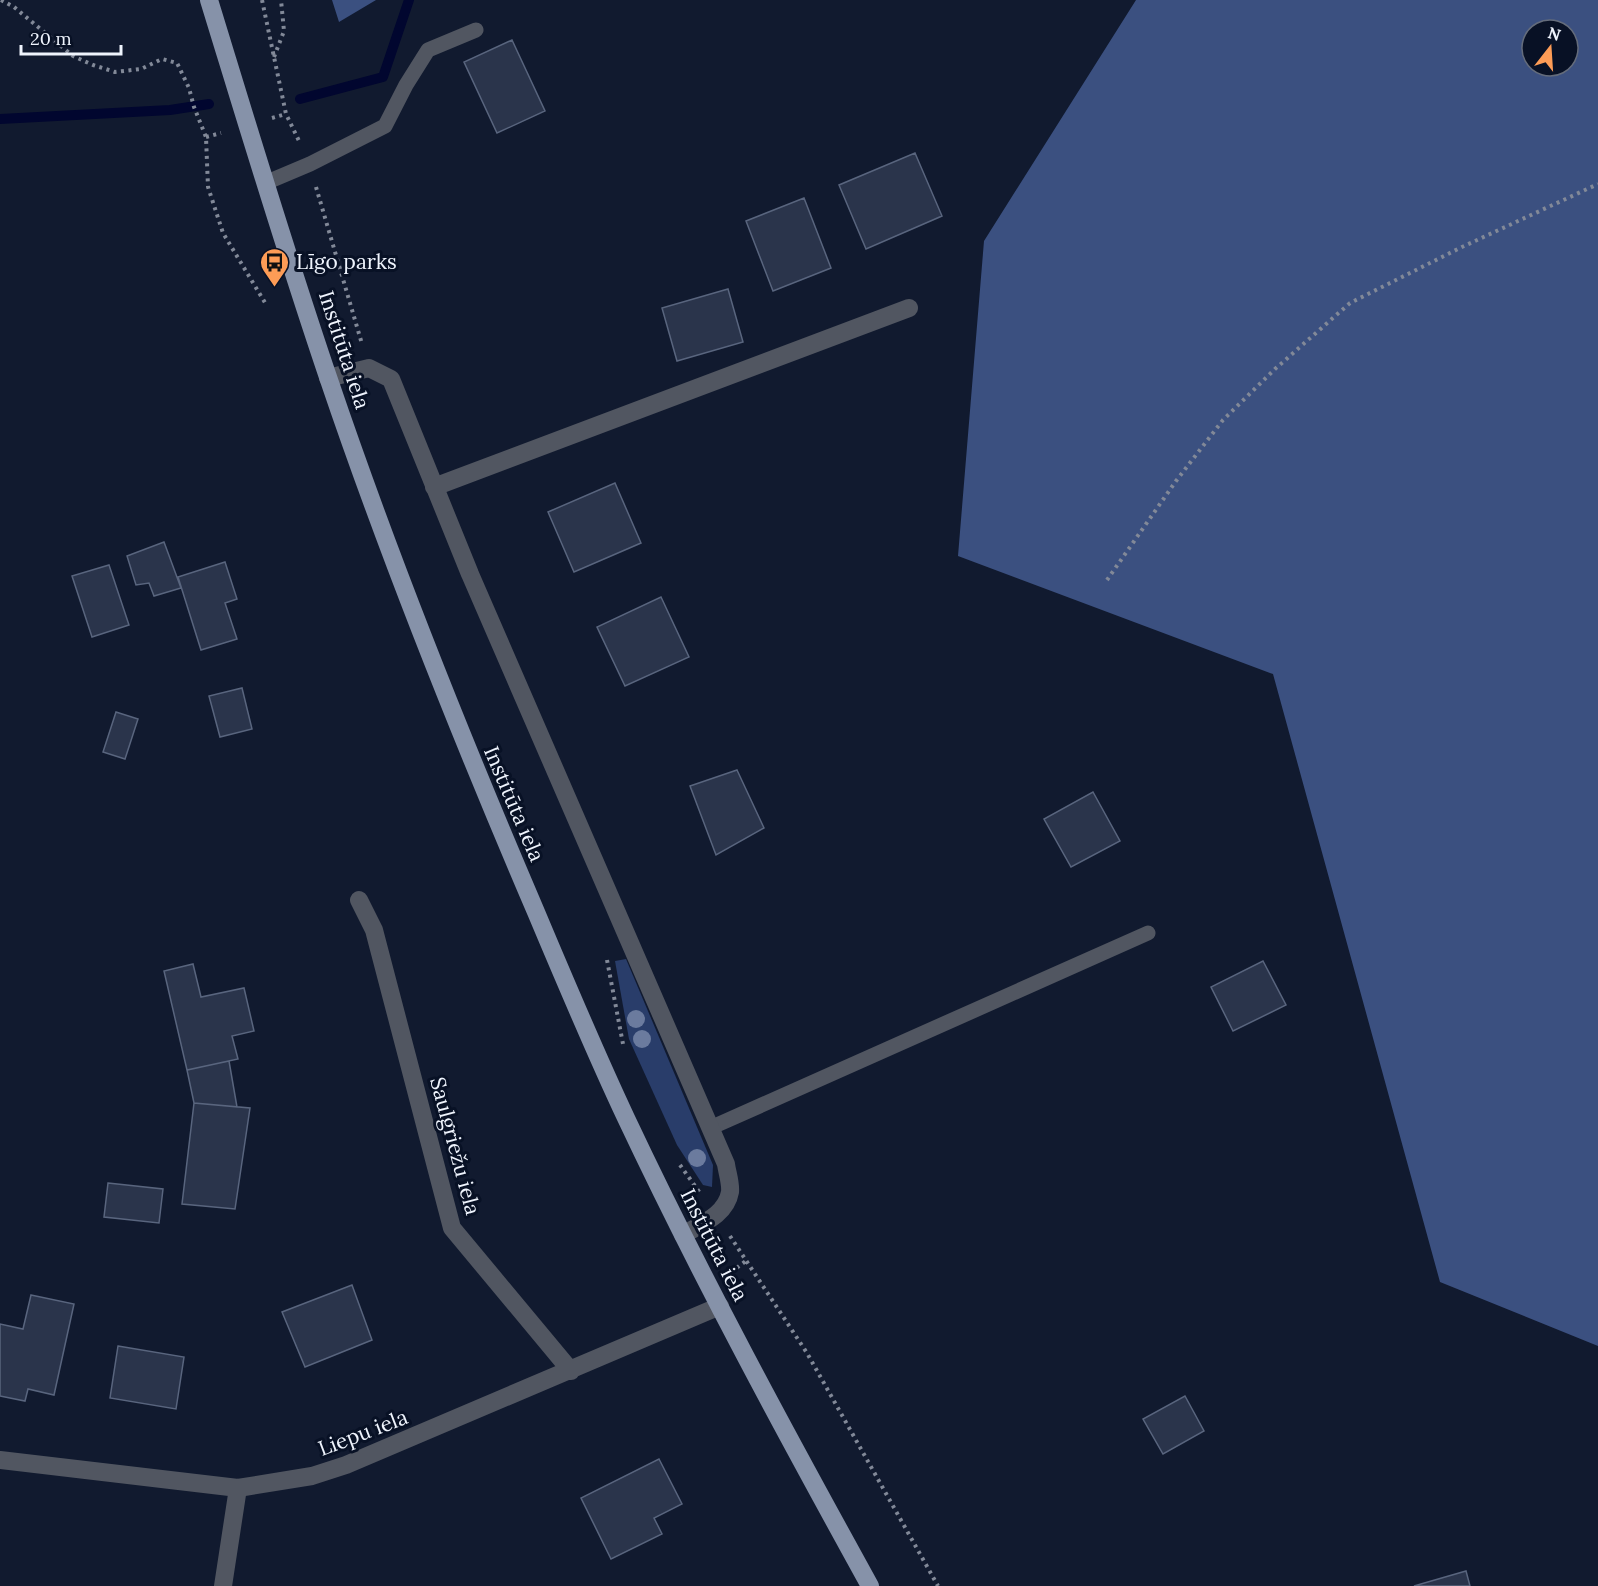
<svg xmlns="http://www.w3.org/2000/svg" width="1598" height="1586" font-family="Lora,serif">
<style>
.green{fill:#293d6a}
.forest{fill:#3b5080;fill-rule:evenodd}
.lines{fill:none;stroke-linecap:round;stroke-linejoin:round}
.stream{stroke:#01062f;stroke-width:10}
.building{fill:#2a344b;stroke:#59657e;stroke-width:1.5}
.path{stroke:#828998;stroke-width:4;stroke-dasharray:3 4.5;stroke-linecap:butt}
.lane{stroke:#515661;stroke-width:15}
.street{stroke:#515661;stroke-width:18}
.primary{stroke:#8692a9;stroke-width:18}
.tree{fill:#6b7b9e}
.labels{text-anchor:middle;stroke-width:6;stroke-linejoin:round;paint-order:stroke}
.poi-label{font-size:21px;fill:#eff4fd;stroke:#081125;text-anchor:start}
.street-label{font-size:21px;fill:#eff4fd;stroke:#081125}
</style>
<rect width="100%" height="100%" fill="#111a2f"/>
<path class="green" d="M626 959 713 1165 712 1187 703 1185 677 1145 629 1039 615 961Z"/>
<path class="forest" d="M332 0H376L339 22Z
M1136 0H1598V1346L1440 1282 1273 674 958 556 984 241ZM1532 30H1568V66H1532Z"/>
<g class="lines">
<path class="stream" d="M300 99 383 77 409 0
M0 119 170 110 209 104"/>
</g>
<path class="building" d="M512 40 545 111 497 133 464 62Z
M915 153 942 216 866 249 839 185Z
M804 198 831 268 773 291 746 221Z
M728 289 743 342 677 361 662 308Z
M615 483 641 543 574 572 548 512Z
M164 542 181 588 154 596 149 583 136 585 127 556Z
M225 562 237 599 225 603 237 639 201 650 178 577Z
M109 565 129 625 92 637 72 576Z
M661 597 689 657 625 686 597 627Z
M242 688 252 729 220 737 209 696Z
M116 712 138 719 125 759 103 752Z
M737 770 764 828 716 855 690 786Z
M1093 792 1120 841 1071 867 1044 819Z
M1263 961 1286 1005 1233 1031 1211 987Z
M193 964 201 997 244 988 254 1031 232 1036 238 1059 187 1070 164 971Z
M229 1061 237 1107 194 1103 187 1070Z
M194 1103 250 1108 235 1209 182 1204Z
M108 1183 163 1189 159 1223 104 1217Z
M352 1285 372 1340 305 1367 282 1312Z
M31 1295 74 1304 54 1395 28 1389 25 1401 0 1396V1324L23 1329Z
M118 1346 184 1357 176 1409 110 1398Z
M1185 1396 1204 1431 1163 1454 1143 1419Z
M659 1459 682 1504 654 1518 662 1534 611 1559 581 1498Z
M1466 1571 1470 1586H1414Z"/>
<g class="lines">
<path class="path" d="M1 0 14 7 73 56 93 65 115 72 141 69 162 59 177 63 189 88 194 107 206 137 208 187 223 233 267 306
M262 0 286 114 300 143
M274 57 284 31 281 0
M272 118 286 114
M206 137 221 133
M316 187 362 344
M1107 580 1176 481 1223 420 1275 369 1350 303 1462 247 1598 184
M607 960 623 1044
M680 1165 700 1193
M730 1236 807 1353 938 1586
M730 1270H734L747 1260"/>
<path class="lane" d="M265 183 310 164 385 126 406 85 428 50 476 30
M710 1128 1148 933"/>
<path class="street" d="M328 378 369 368 391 379 470 574 726 1164C727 1172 731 1183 730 1192 726 1215 701 1224 683 1235
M434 487 909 308
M359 900 374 930 452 1228 571 1371
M0 1460 238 1488 312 1476 346 1465 720 1306
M223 1586 238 1488"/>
<path class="primary" d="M209 0C248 127 286 254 329 380 390 560 461 737 536 912 565 981 594 1050 626 1118 701 1277 785 1432 870 1586"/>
</g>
<g class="tree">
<circle cx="636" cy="1019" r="9"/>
<circle cx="642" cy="1039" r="9"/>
<circle cx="697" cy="1158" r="9"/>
</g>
<defs>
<symbol id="bus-pin" viewBox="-11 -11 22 30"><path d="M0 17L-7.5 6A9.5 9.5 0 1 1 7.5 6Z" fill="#fd9c56" stroke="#081125"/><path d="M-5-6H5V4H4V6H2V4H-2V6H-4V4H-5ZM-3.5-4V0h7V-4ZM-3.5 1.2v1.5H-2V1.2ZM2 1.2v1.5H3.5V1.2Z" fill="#111"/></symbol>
</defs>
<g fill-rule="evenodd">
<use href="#bus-pin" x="258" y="246" width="33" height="45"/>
</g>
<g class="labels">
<g class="poi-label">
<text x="296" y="269">Līgo parks</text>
</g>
<g class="street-label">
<text transform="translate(344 350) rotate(72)" y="7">Institūta iela</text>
<text transform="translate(514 804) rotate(67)" y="7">Institūta iela</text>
<text transform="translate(455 1146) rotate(75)" y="7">Saulgriežu iela</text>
<text transform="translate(714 1245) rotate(63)" y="7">Institūta iela</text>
<text transform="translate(363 1433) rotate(-21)" y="7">Liepu iela</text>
</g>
</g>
<g transform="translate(1550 48) rotate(17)"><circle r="28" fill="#081125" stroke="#646c7b" stroke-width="1.5"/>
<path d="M0-4.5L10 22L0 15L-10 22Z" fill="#fd9c56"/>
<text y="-9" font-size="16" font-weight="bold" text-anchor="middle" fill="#eff4fd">N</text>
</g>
<path d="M21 45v9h100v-9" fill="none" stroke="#eff4fd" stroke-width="3"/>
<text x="30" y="45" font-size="18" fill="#eff4fd" stroke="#081125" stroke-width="4.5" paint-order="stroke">20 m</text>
</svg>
